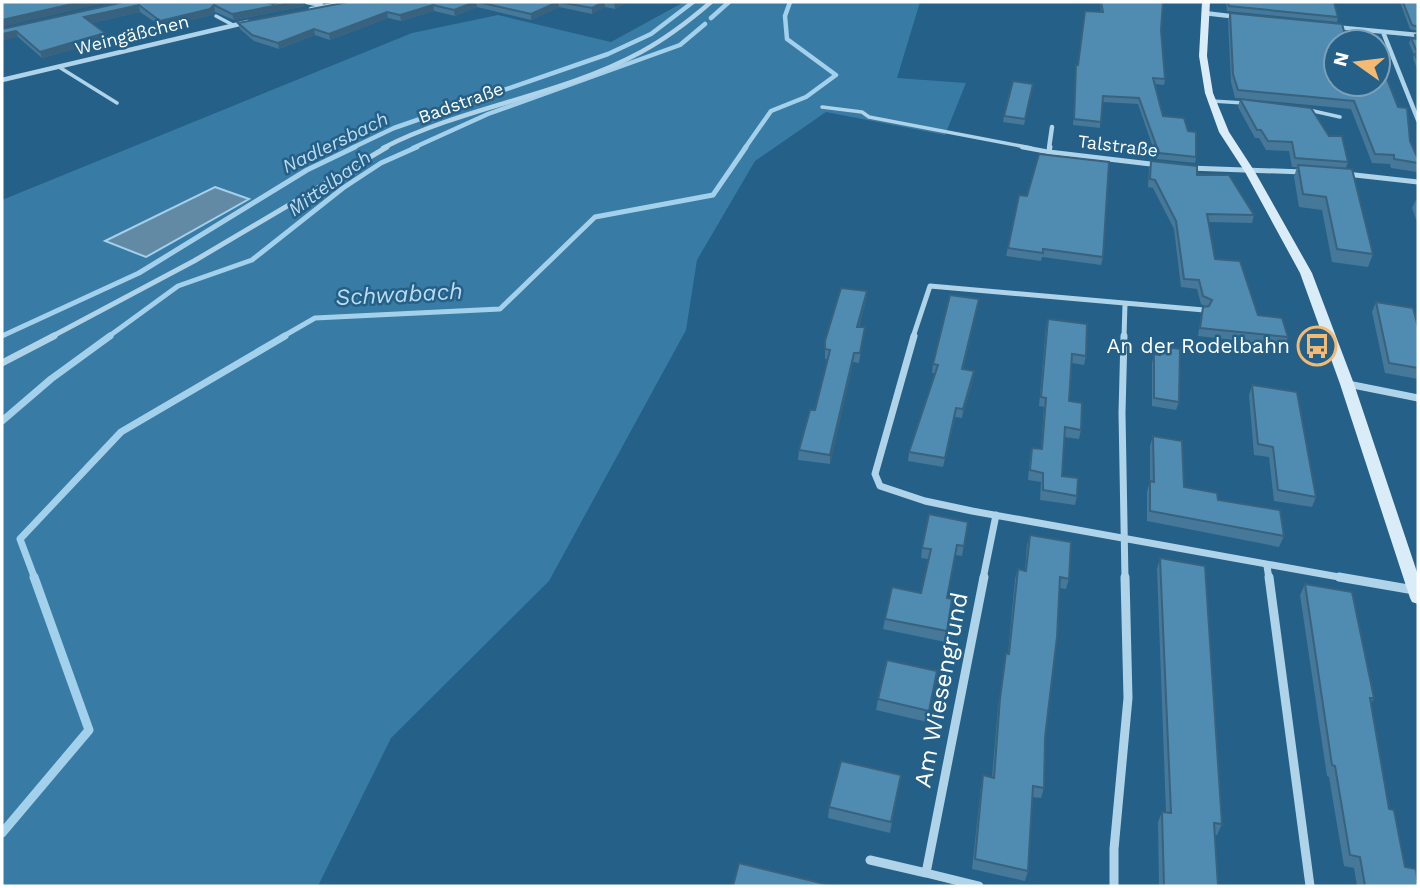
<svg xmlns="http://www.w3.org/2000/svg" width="1420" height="888" font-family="'Work Sans',sans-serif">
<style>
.green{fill:#387ba4}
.water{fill:#628aa5;stroke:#a3d0ea;stroke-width:2}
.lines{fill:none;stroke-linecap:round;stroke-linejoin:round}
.stream-far3{stroke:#a3d0ea;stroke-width:4.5}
.stream-far2{stroke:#a3d0ea;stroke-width:5}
.stream-far1{stroke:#a3d0ea;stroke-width:7}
.stream{stroke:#a3d0ea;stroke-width:9}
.service-far1{stroke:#afd3e9;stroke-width:3.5}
.service{stroke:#afd3e9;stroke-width:4.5}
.minor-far3{stroke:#afd3e9;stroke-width:4.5}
.minor-far2{stroke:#afd3e9;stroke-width:5}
.minor-far1{stroke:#afd3e9;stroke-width:7}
.minor{stroke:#afd3e9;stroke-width:9}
.secondary{fill:#daecf8;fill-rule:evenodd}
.wall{fill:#457899}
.shaded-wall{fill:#38627d}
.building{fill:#508cb2;stroke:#38627d;stroke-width:2}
.labels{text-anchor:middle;stroke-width:5;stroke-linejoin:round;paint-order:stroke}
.far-street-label{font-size:18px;fill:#fff;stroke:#246088}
.far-water-label{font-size:19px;font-style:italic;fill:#bbdcf1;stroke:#246088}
.poi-label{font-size:21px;fill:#fff;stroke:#246088;text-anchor:end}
.water-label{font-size:23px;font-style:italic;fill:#bbdcf1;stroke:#246088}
.near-street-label{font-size:24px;fill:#fff;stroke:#246088}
</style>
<rect width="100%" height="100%" fill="#246088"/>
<path class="green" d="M684 2H920L897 78 966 83 945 135 826 112 755 161 697 260 686 330 549 581 391 738 318 886H2V200L412 33 498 15 611 42Z"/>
<path class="water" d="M215 187 249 199 146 257 105 241Z"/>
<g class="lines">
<path class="stream-far3" d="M711 18 729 2
M352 148 394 128 608 54 651 34 693 2
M413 148 488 114 680 45 705 24
M745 148 771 111 806 97 836 75 787 39 785 16 790 2"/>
<path class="stream-far2" d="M2 336 139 273 307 170 355 147
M108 337 178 286 252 260 343 188 381 163 417 147
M282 337 315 318 500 309 595 217 713 195 746 147"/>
<path class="stream-far1" d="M2 421 51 379 110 336
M35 579 20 539 121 432 285 336"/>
<path class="stream" d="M2 833 89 730 34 577"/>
<path class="service-far1" d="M216 16 233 25
M59 67 117 103
M1212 101 1244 103
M822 107 862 112 869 117 1031 148
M1309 110 1340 117"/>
<path class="service" d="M1022 147 1049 152"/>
<path class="minor-far3" d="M307 2 321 5
M311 9 352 2
M1204 13 1238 17
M1334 27 1418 35
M1383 32 1418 120
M2 80 248 22
M383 148C465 106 560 96 641 52 667 38 689 21 711 2
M1049 148 1052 127"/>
<path class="minor-far2" d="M1050 147 1049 152 1159 165
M1189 168 1303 172
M1346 174 1418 182
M51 337 194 261 387 147
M913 337 930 286 1204 310
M1124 337 1125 304"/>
<path class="minor-far1" d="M914 336 875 474 880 486 925 501 972 511 1350 579
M1124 336 1122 413 1125 579
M2 363 54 336
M1348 384 1418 398
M1267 566 1269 579
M983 579 996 515"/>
<path class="minor" d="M1269 577 1310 886
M1339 577 1414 590
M870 860 926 873
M979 886 926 873 984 577
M1114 886V849L1128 698 1125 577"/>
<path class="secondary" d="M1202 2H1210L1207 56 1213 93 1229 132 1255 172 1312 273 1354 384 1418 575V604L1412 602 1410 598 1340 384 1300 273 1245 172 1219 132 1205 93 1199 56Z"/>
</g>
<path class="wall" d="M124 2 273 4 305 6 234 20 215 12 212 15 162 27 140 12 91 23 107 40 42 58 18 37 2 29Z
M348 2H628L615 9 605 7 592 14 559 7 531 20 477 7 455 16 434 11 401 21 388 18 330 40 315 35 279 49 254 41 240 29 238 23Z
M1100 2H1163L1161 30 1165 79 1164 85 1155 84 1163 116 1196 157 1195 163 1157 159 1138 104 1102 102 1100 128 1073 125 1076 65H1078L1101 12Z
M1226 2H1334L1338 17 1337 22 1227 11Z
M1400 2H1418V31L1410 29Z
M1230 13 1344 31 1410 141 1418 159V168L1417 172 1391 168 1390 164 1372 163 1351 109 1235 98 1231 82 1228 20Z
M1418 34V72L1413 58 1414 55 1409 43 1411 38 1414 39 1415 35Z
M1033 84 1024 125 1003 122 1004 116Z
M1240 99 1329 136 1348 162 1346 168 1373 254 1368 267 1332 262 1322 210 1299 207 1294 177 1297 167H1292L1289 151 1266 150 1259 138H1255L1238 107Z
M1151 161 1197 175 1254 215 1252 223 1208 222 1215 259 1258 315 1288 337 1285 346 1198 336 1201 315 1203 307 1205 306 1201 304 1197 289 1181 287 1174 229 1153 188 1148 187 1149 169Z
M1019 195 1103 257 1101 265 1042 257 1041 261 1006 256Z
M1416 200 1418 208V225L1412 208Z
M867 291 866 300 859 327H865L859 363 853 362 830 464 798 460 799 450 815 410 828 359H825V341Z
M979 299 963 369 973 380 962 418 955 417 943 467 908 461 909 452 935 373H932L933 364Z
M1376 302 1418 327V379L1385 373 1372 312Z
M1048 319 1086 356 1084 365 1072 363 1069 401 1081 430 1079 439 1064 437 1062 476 1077 496 1075 505 1040 500 1041 482 1028 480 1030 457 1032 448 1041 449 1044 407 1039 406 1046 327Z
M1159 346 1179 402 1176 410 1152 406V363L1154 354 1157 355Z
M1252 385 1316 497 1312 507 1274 501 1269 457 1254 455 1249 395Z
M1153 436 1184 487 1218 500 1284 536 1279 547 1147 521V492L1150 481V446Z
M968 522 962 556 955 555 947 598 952 599 945 642 883 629 885 619 921 593 928 559 921 558 922 548Z
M1030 535 1069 579 1066 589 1060 588 1045 737 1044 788 1041 798 1032 797 1028 871 1025 881 972 869 981 786 983 775 992 777 998 708 1004 663 1006 653 1008 654 1015 579 1018 569 1025 570 1027 545Z
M1160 558 1222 824 1217 835H1214L1218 886H1159L1158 822 1162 812H1166L1157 569Z
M1305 584 1374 698 1371 703 1389 809 1405 867 1418 886H1357L1354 868 1344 866 1329 777 1327 776 1300 595Z
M937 671 927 722 876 710 878 699Z
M901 775 890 833 828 818 829 807Z"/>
<path class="shaded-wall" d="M81 2H110L2 27V20Z
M295 2H304L305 6 234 20 232 14Z
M475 2H476L477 7 455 16 454 10Z
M558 2 559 7 531 20V14Z
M605 2V7L592 14V8Z
M617 2H628L615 9 614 3Z
M139 5 140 12 86 24 84 17Z
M214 5 215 12 212 15 162 27 160 21Z
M433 5 434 11 401 21 400 15Z
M387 12 388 18 330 40 329 34Z
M314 29 315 35 279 49 278 43Z
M16 31 18 37 2 41V34Z
M105 33 107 40 42 58 40 52Z
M867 291 866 300 856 336 857 327Z
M854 353 853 362 830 464V455Z
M974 371 973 380 962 418 963 409Z"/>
<path class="building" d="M2 2H81L2 20Z
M124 2H265L273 4 279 2H295L232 14 214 5 210 9 160 21 139 5 84 17 105 33 40 52 16 31 2 34V29Z
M348 2H475L454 10 433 5 400 15 387 12 329 34 314 29 278 43 252 35 238 23Z
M478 2H558L531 14Z
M559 2H604L592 8Z
M1101 2H1163L1161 30 1165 79 1153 78 1163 116 1184 118 1188 131 1196 132V157L1159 153 1139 98 1103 96 1101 122 1074 119 1076 65H1078L1085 11 1103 12Z
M1228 2H1334L1338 17 1229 6Z
M1403 2H1418V27L1412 25Z
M1230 13 1342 24 1344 31 1369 33 1373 42H1336V84H1378V56L1398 107 1407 108 1410 141 1418 159V163L1394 159V155L1375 154 1354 101 1238 90 1233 74Z
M1418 34V62L1415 54H1418L1411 38 1417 39 1415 35Z
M1013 81 1033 84 1025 119 1004 116Z
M1240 99 1311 108 1329 136H1342L1348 162 1295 158 1292 142 1268 141 1261 130H1257Z
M1039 154 1109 162 1103 257 1043 249V253L1008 248 1019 195 1027 196Z
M1151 161 1197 166V175H1229L1254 215 1207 214 1215 259 1240 261 1258 315 1282 318 1288 337 1200 328 1203 307 1209 306 1212 300 1203 296 1199 280 1184 279 1176 221 1155 180 1150 179Z
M1298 165 1352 169 1373 254 1337 249 1326 197 1303 194Z
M841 288 867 291 857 327H865L860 353H854L830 455 799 450 810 410H815L830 350 825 349V341Z
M950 295 979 299 962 369 974 371 963 409 956 408 945 458 909 452 938 365 933 364Z
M1376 302 1413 308 1418 327V368L1389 363Z
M1048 319 1087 324 1086 356 1072 354 1069 401 1082 403 1081 430 1065 427 1062 476 1078 478 1077 496 1043 490V473L1030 470 1032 448 1042 449 1046 398 1041 397Z
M1159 346 1180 349 1179 402 1154 398V354L1160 355Z
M1252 385 1297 392 1316 497 1278 490 1273 447 1258 444Z
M1153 436 1182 441 1184 487 1217 493 1218 500 1280 510 1284 536 1150 511V481L1154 482Z
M929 514 968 522 964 546 957 545 947 598 952 599 947 631 885 619 892 587 921 593 931 549 922 548Z
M1030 535 1071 542 1069 579 1060 577 1057 637 1045 737 1044 788 1033 786 1028 871 975 859 983 775 994 778 1000 698 1006 653 1009 654 1018 569 1026 571Z
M1160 558 1205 566 1222 824 1214 823 1218 886H1164L1162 812 1171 813Z
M1305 584 1352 592 1374 698H1370L1389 809 1394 810 1405 867 1416 869 1418 886H1365L1360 857 1350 855 1335 766 1332 765Z
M887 660 937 671 929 711 878 699Z
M841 761 901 775 891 822 829 807Z
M739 863 833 886H733Z"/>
<defs>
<symbol id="bus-ring" viewBox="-11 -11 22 22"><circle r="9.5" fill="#246088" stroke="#f4b972" stroke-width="1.5"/><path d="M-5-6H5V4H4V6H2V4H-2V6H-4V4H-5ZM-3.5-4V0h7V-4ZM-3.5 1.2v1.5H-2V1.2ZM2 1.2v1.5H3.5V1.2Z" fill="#f4b972"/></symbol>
</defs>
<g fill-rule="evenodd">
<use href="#bus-ring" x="1295" y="324" width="44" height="44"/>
</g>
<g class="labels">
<g class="far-street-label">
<text transform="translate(132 35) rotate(-14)" y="6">Weingäßchen</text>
<text transform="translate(461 103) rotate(-20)" y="6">Badstraße</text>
<text transform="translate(1118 146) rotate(7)" y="6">Talstraße</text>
</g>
<g class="far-water-label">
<text transform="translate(335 142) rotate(-26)" y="7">Nadlersbach</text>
<text transform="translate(329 183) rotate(-36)" y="7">Mittelbach</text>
</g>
<g class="poi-label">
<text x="1290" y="353">An der Rodelbahn</text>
</g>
<g class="water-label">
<text transform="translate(399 294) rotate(-3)" y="8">Schwabach</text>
</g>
<g class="near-street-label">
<text transform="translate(941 690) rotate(-79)" y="8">Am Wiesengrund</text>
</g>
</g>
<rect width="1420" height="888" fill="none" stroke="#ffffff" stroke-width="7"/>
<g transform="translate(1357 63) rotate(284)"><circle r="33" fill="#246088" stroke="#7ca0b8" stroke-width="2"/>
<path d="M0-5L12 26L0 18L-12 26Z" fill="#f4b972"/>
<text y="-10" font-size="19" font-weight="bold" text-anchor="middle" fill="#ffffff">N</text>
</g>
</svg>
